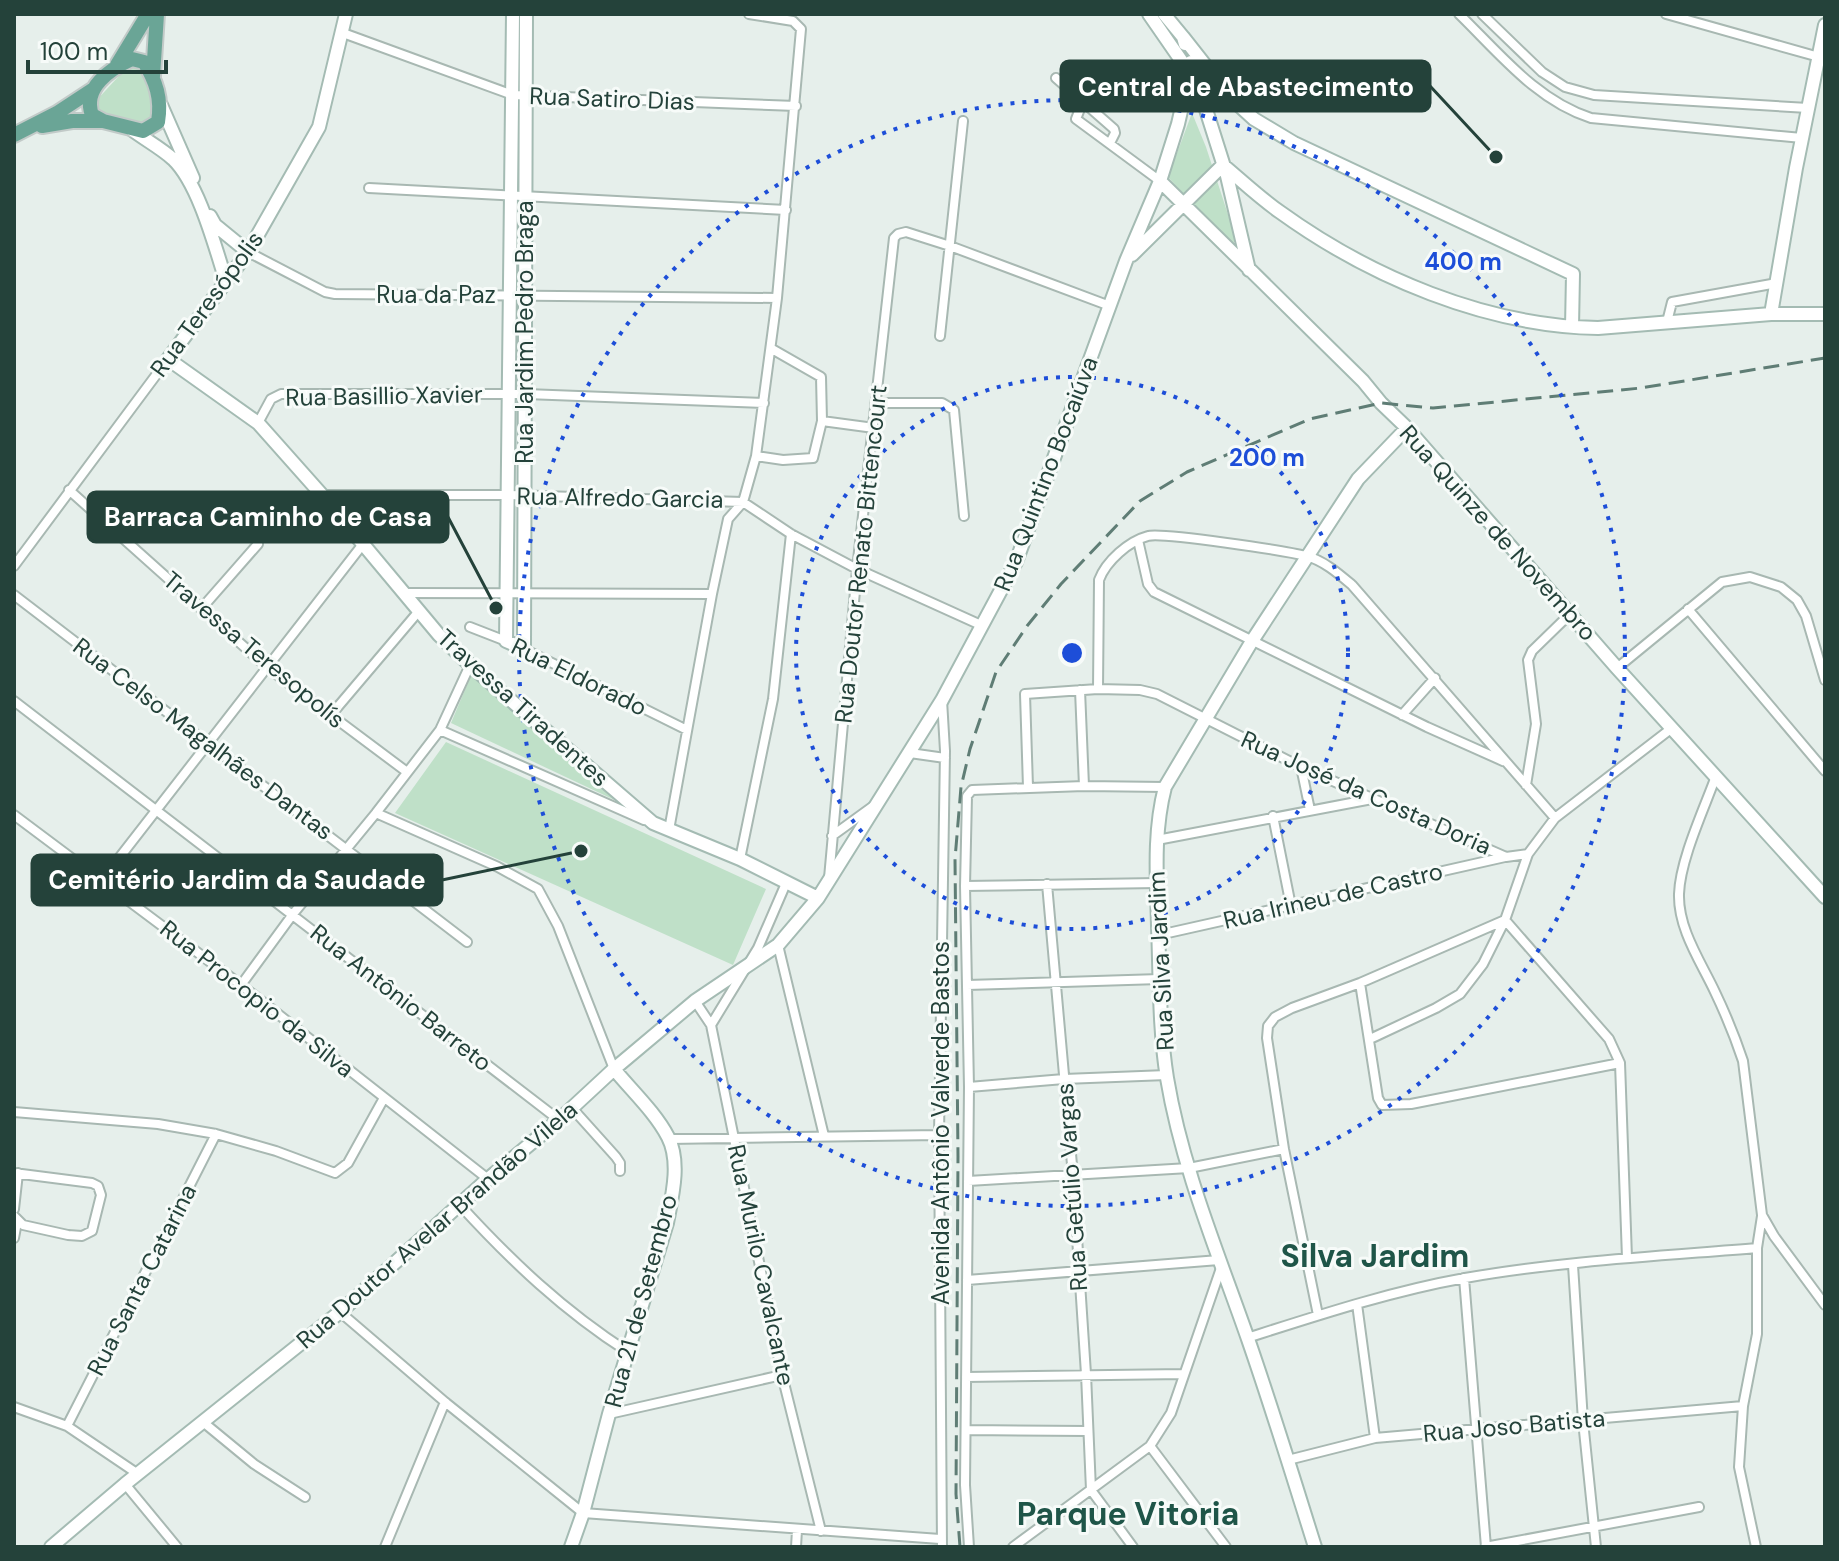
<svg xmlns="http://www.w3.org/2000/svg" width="1839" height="1561" font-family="'DM Sans',sans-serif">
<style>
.green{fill:#bfe0c8}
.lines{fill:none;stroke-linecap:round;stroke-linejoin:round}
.street-casing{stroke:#a8b8b2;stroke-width:12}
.secondary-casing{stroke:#a4bbb3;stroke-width:16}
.primary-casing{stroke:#c2cac8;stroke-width:18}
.street{stroke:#fff;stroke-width:8}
.secondary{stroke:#fff;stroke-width:12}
.primary{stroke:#6aa596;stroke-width:14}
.rail{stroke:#5f7d75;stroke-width:3;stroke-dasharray:16 8;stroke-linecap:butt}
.ring{fill:none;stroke:#1d4ed8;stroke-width:4;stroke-dasharray:4 8}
.labels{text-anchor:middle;stroke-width:6;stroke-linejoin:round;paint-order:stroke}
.street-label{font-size:24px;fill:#24423a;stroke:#f7fbf9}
.district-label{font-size:32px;font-weight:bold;fill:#1f5548;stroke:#f7fbf9}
.centre{fill:#1d4ed8;stroke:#f7fbf9;stroke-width:4}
.ring-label{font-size:24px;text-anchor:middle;font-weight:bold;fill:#1d4ed8;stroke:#f7fbf9;stroke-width:6;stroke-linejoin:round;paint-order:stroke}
.leader{fill:none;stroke:#24423a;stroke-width:3}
.callout-dot{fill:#24423a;stroke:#f7fbf9;stroke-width:3}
.callout{fill:#24423a;stroke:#24423a;stroke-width:3}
.callout-label{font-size:26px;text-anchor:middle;font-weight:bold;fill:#fff}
</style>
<rect width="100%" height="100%" fill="#e6efeb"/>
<path class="green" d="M130 64 145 68 156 117 145 127 100 115 93 104Z
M1192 113 1206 147 1236 239 1233 244H1230L1168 177Z
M472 673 621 803 451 723Z
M446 742 766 889 733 965 395 813Z"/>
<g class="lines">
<defs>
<path id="street" d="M1459 14C1499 53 1537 101 1591 118L1802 138
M1482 14 1542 72 1565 87 1594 95 1808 108
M1666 14 1819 57 1825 56
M343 33 513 95 796 106
M1056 78 1114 129 1115 133 1110 143
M1083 101 1076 119 1160 181
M369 188 786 210
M248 252 325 292 335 294 777 298
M1667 322 1672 302 1777 283
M940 336 963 121
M876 403H942L954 410 964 516
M822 421 874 428
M258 423 271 399 281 394H526L764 403
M756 456 783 460 813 458 822 421 821 377 772 349
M69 490 268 668 407 772
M322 495H509L743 502 791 534 857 569 983 626
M1138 540 1148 584 1154 592 1427 727 1503 761
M14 566 168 359
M405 593 712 594
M14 595 467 942
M201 609 258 544
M1688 609 1825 771
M470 627 506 641
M524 649 687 730
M1617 668 1722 582 1750 577 1781 587 1797 600 1806 616 1825 680
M1098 689 1099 580C1106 561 1129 541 1148 536 1161 532 1287 551 1306 556 1323 560 1339 574 1352 585L1555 818
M1080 690 1084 786
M14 701 559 1120
M1402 715 1435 678
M330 716 419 611
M440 730 644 820
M910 753 945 758
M1301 767 1310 810
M1716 776C1704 809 1680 860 1679 894 1678 929 1701 962 1715 992 1726 1015 1735 1037 1743 1061L1762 1215 1774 1236 1825 1305
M1526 785 1536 724 1528 660 1532 651 1570 614
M1028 787 1025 694 1098 689 1140 690 1157 694 1301 767 1506 857 1528 854
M376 813 498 867 538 889 558 926 614 1069
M14 815 241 985 488 1179
M1273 816 1291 906
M669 830 712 594 728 519 743 502 756 456 777 298 801 29 793 21 749 14
M832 836 872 807
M1157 840 1372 799
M740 859 773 699 791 534
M829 878 857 569 894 238 898 234 906 232 950 246 1110 306
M102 880 363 544
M1047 884 1073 1176 1086 1374 1091 1490 1133 1547
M965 886 1157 883
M1505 920 1609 1039 1620 1063 1627 1258
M1159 935 1505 857
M778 945 824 1136
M1360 983 1378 1098 1382 1105 1411 1104 1620 1063
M241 985 293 914 376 813 440 730 470 665
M967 985 1160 979
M695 1001 711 1025 782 1375 821 1531
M711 1025 758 948 787 881
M1370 1039 1436 1008 1460 994 1483 964 1505 920 1528 854 1555 818 1672 728
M969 1087 1064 1079 1167 1075
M572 1108 616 1157 620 1163V1171
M14 1112 158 1124 216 1134 276 1151 335 1173 348 1163 384 1098
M669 1139 939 1135
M14 1173 92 1183 98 1186 101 1195 92 1231 82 1236 68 1235 23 1225 14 1216
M968 1181 1189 1168 1284 1149
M459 1204C511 1261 564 1311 628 1352
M14 1209 18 1173
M14 1238 17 1222
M1573 1265 1583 1421 1596 1547
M1464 1278 1486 1547
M967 1280 1219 1260
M1357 1304 1375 1438
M340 1312 445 1402 583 1513 940 1539
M1318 1315 1284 1149 1267 1038 1268 1026 1275 1017 1292 1008 1360 983 1505 920
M1247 1338C1319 1315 1392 1291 1465 1278 1562 1261 1660 1256 1757 1248
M966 1377 1184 1374
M14 1407 67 1426 138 1474
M609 1414 782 1375
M203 1422 254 1464 305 1497
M67 1426 216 1134
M967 1430 1088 1431
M1150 1446 1226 1547
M1288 1460 1375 1438 1743 1406
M125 1484 177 1547
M385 1547 445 1402
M796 1547 797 1530
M942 1547 939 1135 945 751 942 700
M969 1547 965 1485 969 1087 965 886 967 796 972 790 1084 786 1165 787
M1013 1547 1150 1446 1171 1413 1221 1268
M1485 1547 1699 1507
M1756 1547 1739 1467 1743 1406 1757 1334V1248L1762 1216"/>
<path id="secondary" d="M346 14 319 127 248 252 168 359 258 423 322 495 439 635 470 665 653 823 740 859 818 898
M513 14 506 641 524 649 526 14
M1164 14 1183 37 1185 44
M1183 37 1231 98 1254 119 1294 143 1573 274 1572 327
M1191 62 1227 176 1249 270
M161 105 193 178
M131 129C144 139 161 148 173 159 199 184 215 247 226 281
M1160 181 1363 381 1381 403 1407 428 1617 668 1825 897
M210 216 215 225 248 252
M1132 255 1223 165C1242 181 1260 198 1280 212 1370 277 1486 326 1598 328L1771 314H1825
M1771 314 1796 168 1825 25
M51 1547 125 1484 340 1312 488 1179 559 1120 614 1069 695 1001 778 945 818 898 942 700 1016 562 1126 261 1160 181 1178 124 1188 81 1185 66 1149 14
M571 1547 583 1513 609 1414 667 1223C672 1197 681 1162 668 1137 655 1112 631 1090 614 1069
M1315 1547C1293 1477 1272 1408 1248 1339 1218 1253 1182 1168 1167 1078 1159 1029 1160 976 1158 926 1157 880 1153 833 1165 787L1252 641 1358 479 1407 428"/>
<path id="primary" d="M132 59 144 62C156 81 162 99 158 122L143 131 103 121 92 115C82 88 110 69 132 59Z
M117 65 148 14
M153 76 157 14
M42 126 72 121H101
M14 135 57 113 92 90"/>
</defs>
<use href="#street" class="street-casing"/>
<use href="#secondary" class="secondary-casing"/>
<use href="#primary" class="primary-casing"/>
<use href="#street" class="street"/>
<use href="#secondary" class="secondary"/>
<use href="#primary" class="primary"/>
<path class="rail" d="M960 1547 956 1494 958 1156 955 859 961 787 970 749 996 672 1027 626 1061 584 1140 501 1187 472 1310 419 1381 403 1433 408 1641 388 1825 358"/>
</g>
<g class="ring">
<circle cx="1072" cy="653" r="276"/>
<circle cx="1072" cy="653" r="553"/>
</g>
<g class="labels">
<g class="street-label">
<text transform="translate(612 99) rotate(2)" y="8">Rua Satiro Dias</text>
<text x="436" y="303">Rua da Paz</text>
<text transform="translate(207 304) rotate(-54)" y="8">Rua Teresópolis</text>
<text transform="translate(525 332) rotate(-90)" y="8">Rua Jardim Pedro Braga</text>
<text transform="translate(384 396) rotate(-1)" y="8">Rua Basillio Xavier</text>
<text transform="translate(1046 474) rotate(-69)" y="8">Rua Quintino Bocaiúva</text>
<text transform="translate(620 498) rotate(1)" y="8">Rua Alfredo Garcia</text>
<text transform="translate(1498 533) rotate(48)" y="8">Rua Quinze de Novembro</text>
<text transform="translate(861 554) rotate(-84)" y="8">Rua Doutor Renato Bittencourt</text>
<text transform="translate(254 650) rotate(40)" y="8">Travessa Teresopolís</text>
<text transform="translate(579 677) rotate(26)" y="8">Rua Eldorado</text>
<text transform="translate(523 708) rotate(42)" y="8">Travessa Tiradentes</text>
<text transform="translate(203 739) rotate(37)" y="8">Rua Celso Magalhães Dantas</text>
<text transform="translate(1366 793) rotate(24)" y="8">Rua José da Costa Doria</text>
<text transform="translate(1333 896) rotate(-13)" y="8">Rua Irineu de Castro</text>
<text transform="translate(1161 961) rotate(-93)" y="8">Rua Silva Jardim</text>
<text transform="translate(401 998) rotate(38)" y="8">Rua Antônio Barreto</text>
<text transform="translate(257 999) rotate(38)" y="8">Rua Procopio da Silva</text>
<text transform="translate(941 1123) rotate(-90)" y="8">Avenida Antônio Valverde Bastos</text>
<text transform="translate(1072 1187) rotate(-94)" y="8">Rua Getúlio Vargas</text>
<text transform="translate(437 1225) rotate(-41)" y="8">Rua Doutor Avelar Brandão Vilela</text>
<text transform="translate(761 1265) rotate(78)" y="8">Rua Murilo Cavalcante</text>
<text transform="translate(142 1280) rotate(-63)" y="8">Rua Santa Catarina</text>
<text transform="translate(641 1301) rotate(-75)" y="8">Rua 21 de Setembro</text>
<text transform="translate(1514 1426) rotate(-5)" y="8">Rua Joso Batista</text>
</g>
<g class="district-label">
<text x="1375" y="1267">Silva Jardim</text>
<text x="1128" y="1525">Parque Vitoria</text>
</g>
</g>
<circle cx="1072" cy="653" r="12" class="centre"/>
<g class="ring-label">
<text x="1463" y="270">400 m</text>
<text x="1267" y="466">200 m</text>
</g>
<path class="leader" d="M1496 157L1430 86M496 608L448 517M581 851L442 880"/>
<g class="callout-dot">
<circle cx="1496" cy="157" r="8"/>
<circle cx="496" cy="608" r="8"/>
<circle cx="581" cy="851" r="8"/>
</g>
<g class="callout">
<rect x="1061" y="61" width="369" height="50" rx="8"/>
<rect x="88" y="492" width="360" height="50" rx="8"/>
<rect x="32" y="855" width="410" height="50" rx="8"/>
</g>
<g class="callout-label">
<text x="1246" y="96">Central de Abastecimento</text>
<text x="268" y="526">Barraca Caminho de Casa</text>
<text x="237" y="889">Cemitério Jardim da Saudade</text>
</g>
<rect width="1839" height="1561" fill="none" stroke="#24423a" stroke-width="32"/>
<path d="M28 60v12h138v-12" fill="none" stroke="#24423a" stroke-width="4"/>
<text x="40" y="60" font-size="24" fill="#24423a" stroke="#f7fbf9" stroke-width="6" paint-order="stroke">100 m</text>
</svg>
